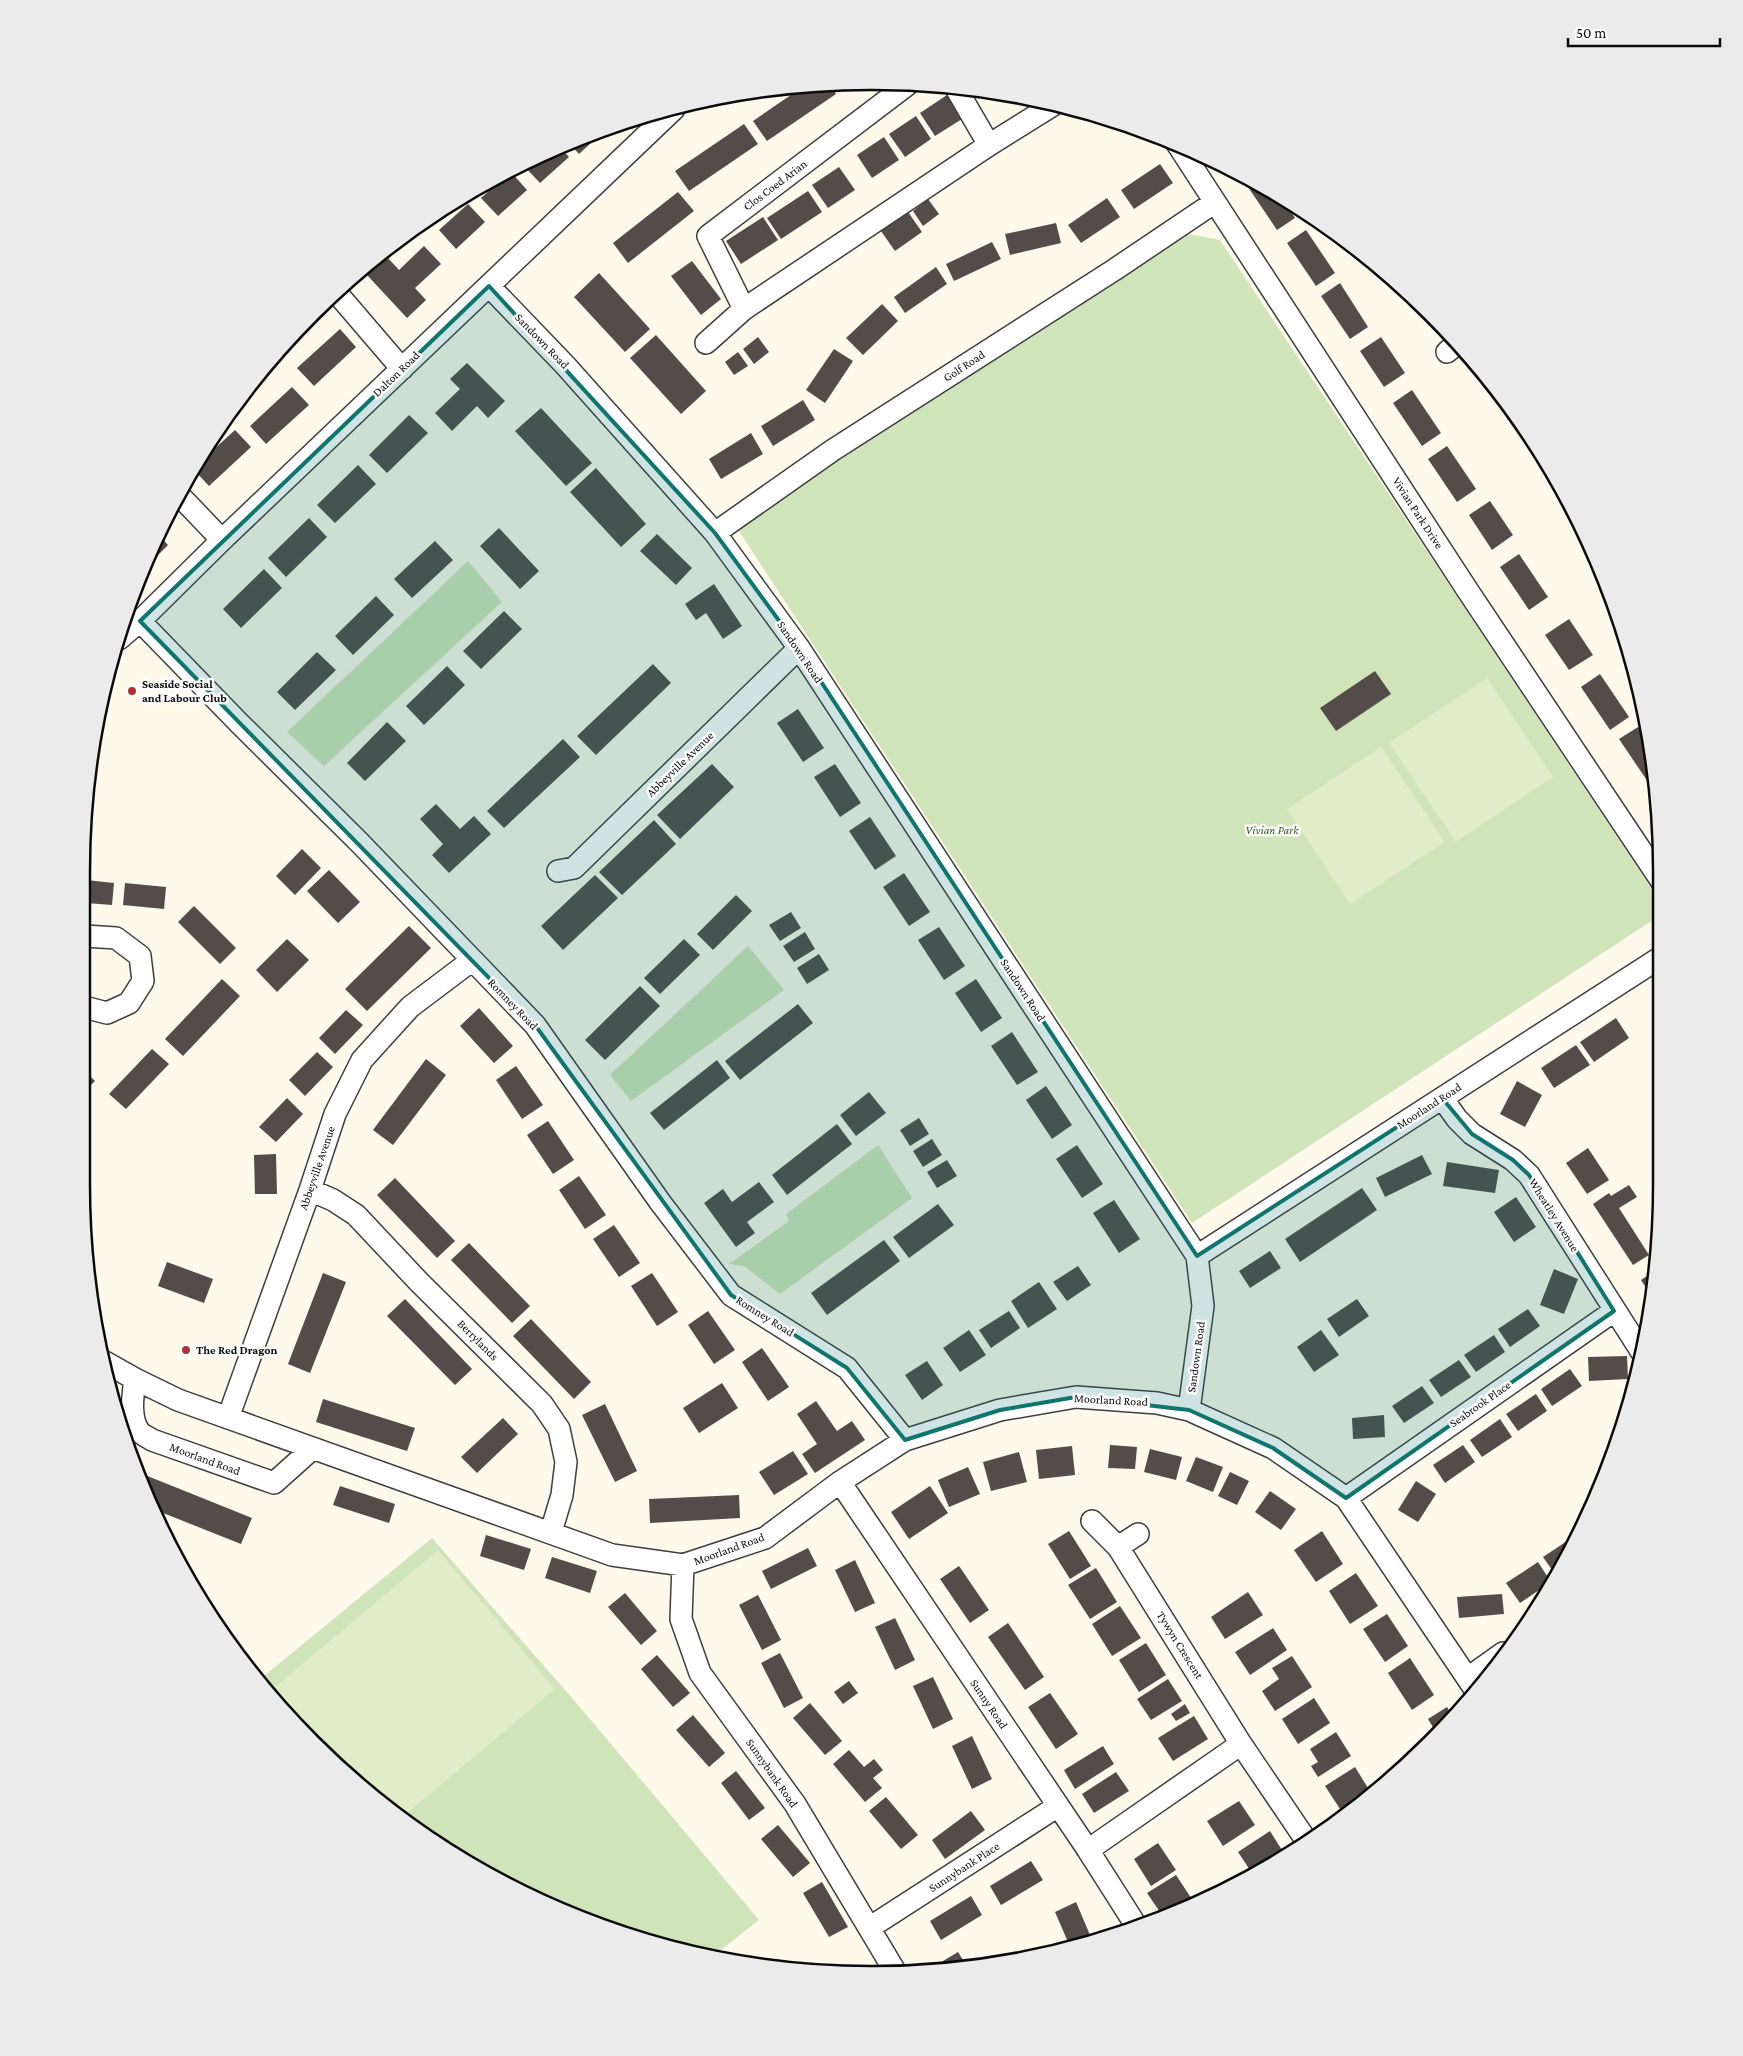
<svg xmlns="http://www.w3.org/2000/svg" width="1743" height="2056" font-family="'Crimson Pro',serif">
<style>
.green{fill:#d0e4b9}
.pitch{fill:#e1ecc9}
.building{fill:#534c49}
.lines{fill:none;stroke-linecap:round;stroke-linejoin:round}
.minor-casing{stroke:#3e3e3e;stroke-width:24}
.minor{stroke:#fff;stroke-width:21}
.marked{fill:#0f766e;fill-opacity:0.2;stroke:#0f766e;stroke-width:4;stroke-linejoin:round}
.poi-dot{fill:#ae3139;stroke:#fff;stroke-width:2}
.labels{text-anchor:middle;stroke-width:5;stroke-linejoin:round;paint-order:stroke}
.street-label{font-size:12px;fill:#0b0b0b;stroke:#fff}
.poi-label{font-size:12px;font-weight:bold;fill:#0b0b0b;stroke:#fff;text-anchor:start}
.park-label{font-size:12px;font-style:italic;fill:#2f5c22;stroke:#fff}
.rim{fill:none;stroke:#0b0b0b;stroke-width:2.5}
</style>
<rect width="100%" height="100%" fill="#fdf9eb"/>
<path class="green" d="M1188 234 1220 240 1662 905V914L1192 1223 735 525Z
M468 561 502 602 324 766 287 732Z
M748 946 784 990 631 1101 610 1075Z
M878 1145 912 1198 780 1294 744 1266 729 1264 789 1221 786 1214Z
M432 1538 579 1706 759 1920 712 1957 667 1948 569 1915 432 1841 350 1778 278 1706 258 1681Z"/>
<path class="pitch" d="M1487 678 1553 777 1456 842 1389 743Z
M1381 747 1445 842 1350 904 1287 809Z
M438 1550 555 1689 401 1818 350 1778 278 1706 268 1693Z"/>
<path class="building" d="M830 85 836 94 767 141 753 121 801 88Z
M947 95 962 119 935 136 920 113Z
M916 116 931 139 905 157 889 134Z
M744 124 758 144 689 191 675 171Z
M604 131 579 154 568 142 569 141Z
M884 137 899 160 872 178 857 155Z
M560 147 569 157 540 183 524 166Z
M1160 164 1173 183 1134 209 1121 190Z
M839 167 855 190 828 208 812 185Z
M511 172 527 190 498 216 481 198Z
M1253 184 1284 200 1295 218 1277 230 1248 187Z
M808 191 822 212 781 239 767 218Z
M678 192 694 211 628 263 613 243Z
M1107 198 1120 217 1081 243 1068 225Z
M928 199 939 214 923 226 913 211Z
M468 204 485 222 456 249 439 230Z
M908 212 922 232 895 251 881 231Z
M763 217 778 240 741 264 726 241Z
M1056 223 1061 243 1010 255 1005 234Z
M1306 230 1335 273 1316 286 1287 243Z
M992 242 1001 259 954 281 946 264Z
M424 246 441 264 415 288 426 300 407 318 367 275 387 257 399 270Z
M692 261 721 299 701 315 671 276Z
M936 267 947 284 905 313 894 297Z
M599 273 650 329 625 352 574 297Z
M1340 283 1368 327 1350 339 1321 296Z
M882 304 898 321 863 355 846 338Z
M340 329 356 347 314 386 297 368Z
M656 335 706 391 681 414 630 358Z
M758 337 769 352 754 364 743 349Z
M1381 337 1405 373 1384 387 1360 351Z
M834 349 853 361 825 403 806 390Z
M738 352 748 366 734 375 725 362Z
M467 363 505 401 488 418 477 406 452 431 435 413 460 389 450 379Z
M292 387 309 405 266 444 250 426Z
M1412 390 1441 433 1422 446 1393 403Z
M803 400 815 420 773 446 761 426Z
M541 408 592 463 566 486 515 431Z
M409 415 428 433 387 473 369 455Z
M235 430 251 447 209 486 195 471 200 462Z
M751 433 763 454 721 479 709 459Z
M1447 446 1476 489 1457 502 1428 459Z
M358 465 376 484 335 523 317 505Z
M596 468 646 524 621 547 570 492Z
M1490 501 1513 535 1492 550 1469 515Z
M309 518 327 537 286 577 268 558Z
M499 528 539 571 520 589 480 546Z
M158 534 168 545 153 560 150 557Z
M657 534 692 568 676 585 640 551Z
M435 541 453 560 412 598 394 579Z
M1519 554 1548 597 1529 610 1500 567Z
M264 569 282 588 241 628 223 609Z
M714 584 742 626 723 639 706 613 696 620 685 604Z
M376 596 394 615 353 655 335 636Z
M504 611 522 629 481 669 463 651Z
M1569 619 1593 655 1569 670 1545 635Z
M317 652 336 670 295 710 277 692Z
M653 664 671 683 596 755 577 736Z
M447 666 465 685 424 725 406 706Z
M1375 671 1391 694 1336 731 1320 708Z
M1600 674 1629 717 1610 730 1581 687Z
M798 709 824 748 803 762 777 723Z
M387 722 406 741 365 781 347 763Z
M1638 727 1649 743 1653 779 1648 782 1619 739Z
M563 739 580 757 504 828 487 811Z
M712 764 734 787 680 839 657 815Z
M835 764 861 803 840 817 814 777Z
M436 804 460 829 474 816 491 834 449 873 432 855 443 844 420 819Z
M870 817 896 856 875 870 849 831Z
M654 820 676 844 622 895 599 872Z
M302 849 321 868 295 895 276 876Z
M329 870 360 902 338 923 307 891Z
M904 873 930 912 909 926 883 887Z
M595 875 618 898 563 950 541 926Z
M86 880 114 883 112 905 86 903Z
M125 883 166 887 164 909 123 905Z
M736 895 752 911 713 950 697 934Z
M194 906 236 948 220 964 178 922Z
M791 912 801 928 780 941 769 925Z
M409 926 431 948 367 1011 345 989Z
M939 927 965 966 944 980 918 940Z
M805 932 815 949 794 962 783 946Z
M287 939 309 960 277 992 256 970Z
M684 939 700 955 660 994 644 978Z
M819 954 829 970 807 984 797 968Z
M222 979 240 996 183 1056 165 1039Z
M976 979 1002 1018 981 1032 955 993Z
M640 986 660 1006 605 1060 585 1040Z
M798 1004 813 1023 740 1080 725 1061Z
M479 1008 513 1046 494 1063 460 1026Z
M346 1010 363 1025 335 1054 319 1038Z
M1616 1018 1629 1038 1594 1062 1580 1042Z
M1012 1032 1038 1072 1017 1085 991 1046Z
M1576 1045 1590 1065 1554 1088 1541 1068Z
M152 1049 169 1064 126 1109 109 1094Z
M317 1052 333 1067 305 1096 289 1080Z
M426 1059 446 1075 393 1145 373 1130Z
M717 1060 730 1078 664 1130 650 1113Z
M516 1066 543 1105 522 1119 496 1080Z
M83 1069 95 1081 83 1093Z
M1517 1081 1542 1095 1525 1127 1500 1114Z
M1046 1086 1072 1125 1052 1139 1026 1100Z
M869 1092 886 1113 856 1136 840 1115Z
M287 1098 303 1114 276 1142 259 1127Z
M919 1118 929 1134 910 1146 900 1130Z
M548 1121 574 1160 553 1174 527 1135Z
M837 1124 852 1144 787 1195 772 1175Z
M932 1139 942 1155 923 1167 913 1151Z
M1077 1145 1103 1184 1082 1198 1056 1159Z
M1588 1148 1609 1180 1587 1194 1566 1163Z
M276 1154 277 1194H255L254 1155Z
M1422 1155 1432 1174 1385 1197 1376 1178Z
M947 1160 957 1176 937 1188 927 1172Z
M1447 1162 1499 1170 1495 1193 1443 1186Z
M579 1176 606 1215 585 1229 559 1190Z
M395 1178 455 1241 437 1258 377 1195Z
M759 1182 774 1202 747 1222 755 1233 736 1247 704 1203 723 1189 732 1202Z
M1629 1185 1637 1197 1619 1208 1649 1255 1633 1265 1593 1204 1609 1193 1611 1196Z
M1362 1188 1377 1210 1300 1262 1285 1239Z
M1516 1197 1536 1227 1514 1242 1494 1212Z
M1114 1200 1140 1239 1119 1253 1093 1213Z
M938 1204 954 1225 909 1258 893 1237Z
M614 1225 640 1263 619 1277 593 1239Z
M884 1240 900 1261 827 1315 811 1293Z
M469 1243 530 1306 512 1323 451 1260Z
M1270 1251 1281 1268 1250 1288 1239 1271Z
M167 1262 213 1279 204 1303 158 1286Z
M1078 1266 1091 1285 1067 1301 1053 1282Z
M1554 1269 1578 1279 1564 1314 1540 1305Z
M1656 1270 1652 1297 1641 1280Z
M323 1273 346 1282 310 1373 288 1364Z
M652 1273 678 1312 657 1326 631 1286Z
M1039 1282 1057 1309 1028 1328 1011 1301Z
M405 1299 472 1369 455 1385 387 1316Z
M1357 1299 1369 1316 1339 1337 1327 1319Z
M1528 1309 1540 1326 1510 1347 1498 1329Z
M708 1311 735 1350 714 1364 688 1325Z
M1009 1311 1020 1328 991 1348 979 1330Z
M531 1319 591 1382 574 1399 513 1336Z
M969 1330 986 1355 960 1372 943 1348Z
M1321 1330 1339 1355 1314 1372 1297 1347Z
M1494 1335 1505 1352 1476 1372 1464 1355Z
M762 1348 789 1387 768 1401 742 1362Z
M1627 1356 1628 1379 1589 1381 1588 1357Z
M1459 1360 1471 1377 1441 1397 1429 1380Z
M927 1361 943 1385 922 1400 905 1375Z
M1570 1369 1582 1386 1552 1406 1541 1389Z
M722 1383 738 1408 699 1433 683 1408Z
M1422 1386 1434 1403 1404 1423 1392 1406Z
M1536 1394 1547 1411 1518 1431 1506 1414Z
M323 1399 415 1428 407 1451 316 1422Z
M816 1401 837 1431 852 1421 865 1440 815 1473 802 1454 817 1444 797 1414Z
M605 1404 637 1471 615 1482 582 1415Z
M1384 1415 1385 1437 1353 1439 1352 1418Z
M503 1418 518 1434 477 1473 461 1457Z
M1500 1419 1512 1437 1482 1457 1470 1440Z
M1110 1445 1137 1447 1135 1469 1108 1468Z
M1463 1445 1475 1462 1445 1483 1433 1465Z
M1072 1446 1075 1475 1039 1479 1036 1450Z
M1150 1449 1182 1457 1176 1480 1144 1472Z
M793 1451 808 1474 774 1495 759 1472Z
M1019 1452 1027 1482 991 1491 983 1462Z
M1196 1457 1223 1467 1213 1492 1186 1481Z
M968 1467 980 1494 949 1507 938 1480Z
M1230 1472 1249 1481 1237 1505 1218 1496Z
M140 1473 252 1518 241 1544 153 1509Z
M1416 1481 1436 1494 1418 1522 1398 1510Z
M340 1486 395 1504 389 1523 333 1505Z
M930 1486 948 1513 909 1539 891 1512Z
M1270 1491 1296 1509 1281 1530 1255 1512Z
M739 1495 740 1518 650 1523 649 1499Z
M1069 1531 1091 1566 1070 1579 1048 1544Z
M1322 1531 1343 1564 1316 1582 1294 1550Z
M486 1535 531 1549 524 1570 480 1556Z
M1576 1535 1568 1552 1557 1577 1543 1557Z
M808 1548 817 1566 771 1589 762 1571Z
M552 1557 597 1571 590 1593 545 1578Z
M855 1560 875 1603 855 1612 835 1570Z
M1538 1562 1551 1582 1520 1603 1506 1583Z
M959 1566 989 1610 970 1623 940 1579Z
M1096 1568 1117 1602 1090 1619 1068 1585Z
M1356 1573 1378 1606 1350 1624 1329 1591Z
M1248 1592 1263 1615 1225 1639 1211 1617Z
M625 1593 657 1631 641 1645 608 1607Z
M1502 1594 1504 1614 1459 1618 1457 1597Z
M758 1595 781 1640 762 1650 739 1605Z
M1120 1606 1141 1638 1112 1656 1092 1624Z
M1387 1614 1408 1646 1385 1662 1363 1629Z
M895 1618 915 1660 895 1670 875 1627Z
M1008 1623 1044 1677 1025 1690 988 1637Z
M1273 1628 1287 1650 1250 1675 1235 1652Z
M1146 1643 1166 1675 1139 1692 1119 1660Z
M780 1653 803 1698 784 1708 761 1663Z
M657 1655 690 1693 673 1707 641 1669Z
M1292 1656 1312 1687 1275 1711 1262 1691 1279 1679 1272 1668Z
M1410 1658 1434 1695 1412 1710 1388 1673Z
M933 1677 953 1719 933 1729 913 1686Z
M1168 1679 1182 1701 1151 1720 1137 1699Z
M849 1681 858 1693 843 1704 834 1692Z
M1050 1693 1078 1734 1056 1749 1028 1707Z
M1314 1698 1330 1723 1298 1744 1282 1719Z
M810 1703 842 1741 825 1755 793 1718Z
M1185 1704 1190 1713 1176 1721 1171 1714Z
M1447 1707 1454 1718 1437 1734 1428 1719Z
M693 1715 725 1753 709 1767 676 1730Z
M1194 1716 1208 1739 1173 1761 1158 1738Z
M1336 1732 1351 1756 1318 1777 1311 1766 1318 1762 1310 1749Z
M972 1736 992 1779 972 1789 952 1746Z
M1103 1746 1114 1764 1075 1789 1064 1770Z
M849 1750 864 1767 874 1759 883 1770 873 1778 882 1788 865 1802 833 1764Z
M1355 1767 1368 1788 1355 1797 1360 1804 1344 1815 1325 1786Z
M736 1771 765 1808 749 1820 721 1783Z
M1116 1772 1129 1791 1094 1813 1082 1794Z
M886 1797 918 1835 901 1849 869 1811Z
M1239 1801 1255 1825 1223 1846 1207 1821Z
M971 1811 985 1830 945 1859 932 1840Z
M778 1825 810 1863 793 1877 761 1839Z
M1270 1831 1285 1855 1252 1873 1238 1852Z
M1158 1843 1176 1870 1151 1886 1134 1859Z
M1031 1861 1043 1880 1001 1905 990 1886Z
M1176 1875 1195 1904 1164 1918 1147 1893Z
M822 1882 848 1927 829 1937 803 1893Z
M971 1896 982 1915 941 1940 930 1921Z
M1076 1902 1093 1942 1071 1949 1055 1912Z
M958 1952 968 1968 942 1970 938 1964Z"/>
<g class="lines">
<defs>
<path id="minor" d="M907 85 708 236 744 309 989 145 1053 105
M957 90 989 145
M1176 142 1466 588 1662 882
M489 286 565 365 715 533 799 648 1197 1256 1203 1306 1189 1410
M336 292 402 369
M706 343 744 309
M1447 352 1456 344
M179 495 222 540
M715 533 833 450 1114 270 1215 202
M140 621 239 723 359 842 535 1025 660 1202 731 1295 847 1368 905 1440
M119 639 140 621 222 540 674 109
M558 871 574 868 799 648
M84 1007 107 1013 129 1003 143 981 140 956 116 938 85 936
M1442 1098 1457 1119 1472 1134 1513 1160 1529 1175 1643 1354
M310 1190 333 1200 356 1215 419 1282 542 1404 559 1429 566 1462 562 1495 551 1532
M1197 1256 1661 957
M103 1361 135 1379 178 1400 612 1555 683 1565 765 1538 840 1482 905 1440 1000 1410 1076 1397 1157 1403 1189 1410 1273 1448 1346 1498 1476 1691
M135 1379C133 1395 129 1417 139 1431 142 1435 148 1437 152 1440L274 1483 312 1449
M228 1418 310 1190 335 1114 362 1060 410 1007 471 961
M840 1482 1088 1850 1137 1927
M1346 1498 1614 1311
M1092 1521 1118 1547 1241 1744 1308 1843
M1118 1547 1138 1534
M683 1565 681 1619 700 1673 795 1804 896 1973
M1468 1678 1503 1653
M1088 1850 1241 1744
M869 1928 1058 1806"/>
</defs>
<use href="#minor" class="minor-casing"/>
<use href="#minor" class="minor"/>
</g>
<path class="marked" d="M489 286 715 533 799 648 1197 1256 1442 1098 1472 1134 1513 1160 1529 1175 1614 1311 1346 1498 1273 1448 1189 1410 1076 1397 1000 1410 905 1440 847 1368 731 1295 535 1025 140 621Z"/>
<g class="poi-dot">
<circle cx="132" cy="691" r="5"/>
<circle cx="186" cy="1350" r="5"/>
</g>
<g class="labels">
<g class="street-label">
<text transform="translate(775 185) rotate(-37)" y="4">Clos Coed Arian</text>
<text transform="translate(542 341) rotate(46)" y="4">Sandown Road</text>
<text transform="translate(964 366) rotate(-33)" y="4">Golf Road</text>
<text transform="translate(396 374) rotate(-44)" y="4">Dalton Road</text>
<text transform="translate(1418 513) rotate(57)" y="4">Vivian Park Drive</text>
<text transform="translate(800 652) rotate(56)" y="4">Sandown Road</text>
<text transform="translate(680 764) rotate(-44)" y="4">Abbeyville Avenue</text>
<text transform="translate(1023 990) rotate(57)" y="4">Sandown Road</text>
<text transform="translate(513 1004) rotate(46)" y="4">Romney Road</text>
<text transform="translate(1429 1106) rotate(-33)" y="4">Moorland Road</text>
<text transform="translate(317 1168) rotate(-71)" y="4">Abbeyville Avenue</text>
<text transform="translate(1554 1215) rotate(58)" y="4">Wheatley Avenue</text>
<text transform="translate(765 1316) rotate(32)" y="4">Romney Road</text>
<text transform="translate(478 1340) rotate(45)" y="4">Berrylands</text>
<text transform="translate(1196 1357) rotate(-82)" y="4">Sandown Road</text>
<text transform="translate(1111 1400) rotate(3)" y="4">Moorland Road</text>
<text transform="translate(1480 1404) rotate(-35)" y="4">Seabrook Place</text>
<text transform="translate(205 1459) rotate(20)" y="4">Moorland Road</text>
<text transform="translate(729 1549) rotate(-20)" y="4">Moorland Road</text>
<text transform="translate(1180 1645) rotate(58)" y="4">Tywyn Crescent</text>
<text transform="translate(989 1704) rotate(56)" y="4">Sunny Road</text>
<text transform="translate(772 1773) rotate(55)" y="4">Sunnybank Road</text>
<text transform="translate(964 1867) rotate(-33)" y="4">Sunnybank Place</text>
</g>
<g class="poi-label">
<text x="142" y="688">Seaside Social<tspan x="142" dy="14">and Labour Club</tspan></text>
<text x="196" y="1354">The Red Dragon</text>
</g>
<g class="park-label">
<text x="1272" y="834">Vivian Park</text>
</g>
</g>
<path d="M0 0H1743V2056H0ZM871 90H872A781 781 0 0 1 1653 871V1185A781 781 0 0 1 872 1966H871A781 781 0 0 1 90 1185V871A781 781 0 0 1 871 90Z" fill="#ebebeb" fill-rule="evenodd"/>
<path class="rim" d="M871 90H872A781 781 0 0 1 1653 871V1185A781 781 0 0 1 872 1966H871A781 781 0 0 1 90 1185V871A781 781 0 0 1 871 90Z"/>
<path d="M1568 38v8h152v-8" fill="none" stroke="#0b0b0b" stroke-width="2.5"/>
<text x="1576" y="38" font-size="15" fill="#0b0b0b" stroke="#ffffff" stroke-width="4" paint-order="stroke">50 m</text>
</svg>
